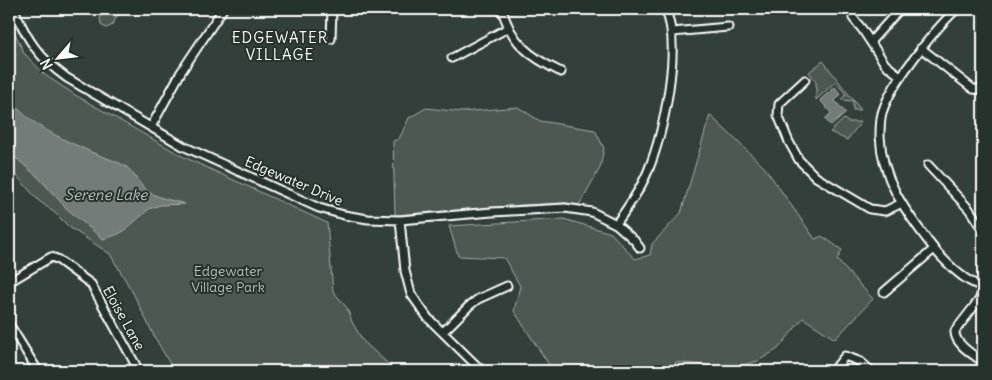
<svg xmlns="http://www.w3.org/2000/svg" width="992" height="380" font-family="Delius,sans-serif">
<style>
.green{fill:#4d5853;stroke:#a6aca9}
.water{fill:#737b78;stroke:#abb0ae}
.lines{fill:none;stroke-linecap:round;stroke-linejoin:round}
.minor-casing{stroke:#fff;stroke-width:11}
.minor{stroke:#26332d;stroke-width:7}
.labels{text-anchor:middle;stroke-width:4;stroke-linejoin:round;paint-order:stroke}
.street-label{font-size:14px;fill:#fff;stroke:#26332d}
.park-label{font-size:14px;fill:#b8bcba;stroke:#26332d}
.neighbourhood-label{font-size:15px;letter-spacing:1px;fill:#fff;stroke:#26332d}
.water-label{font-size:15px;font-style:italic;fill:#b9bdbc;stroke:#26332d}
</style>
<rect width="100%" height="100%" fill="#333f3a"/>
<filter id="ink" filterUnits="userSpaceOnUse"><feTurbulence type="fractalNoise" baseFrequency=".02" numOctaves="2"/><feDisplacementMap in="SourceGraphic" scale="10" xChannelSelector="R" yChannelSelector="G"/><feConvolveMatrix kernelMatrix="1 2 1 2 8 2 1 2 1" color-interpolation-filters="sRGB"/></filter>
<g filter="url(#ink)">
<path class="green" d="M104 9H118L119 15 116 17 113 25 106 28 101 25 100 16 104 14Z
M9 20 24 53 45 75 77 96 184 157 327 223 333 291 347 308 352 322 363 341 396 371H174L154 336 133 293 110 254 69 227 56 214 38 200 9 167Z
M823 61 861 110H853V101L841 100 846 94 835 82 816 100V82L809 72Z
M518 107 540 121 595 130 604 148 600 168 579 205 566 203 522 205 395 215 393 141 399 139 409 118 426 108 462 112Z
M710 115 765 168 815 239 822 236 842 250 837 260 873 299 835 339 803 318 778 349 758 361 731 368 676 362 673 371H553L514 311 520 286 504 258 458 256 449 226 564 219 611 233 635 259 650 255 652 244 681 213Z
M844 119 848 122H861L847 140 830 132Z"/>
<path class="water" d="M835 87 841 94 835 101 846 113 831 126 825 119 831 113 820 100Z
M9 98C28 125 66 141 96 154 106 158 116 161 125 166 134 172 137 182 145 189 155 198 172 200 185 204L160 205 149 209 124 231 116 235 103 239 66 208 38 177 9 152Z"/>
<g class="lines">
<defs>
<path id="minor" d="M14 9C27 40 39 58 67 78L183 146 319 208 344 215 368 219 400 220 492 212 565 208 579 210 592 212 616 224 634 240 640 248
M502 9C511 43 530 57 561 72
M957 9C940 24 926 42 912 61 900 77 888 94 882 113 880 121 880 128 880 136 882 179 904 209 928 241 939 256 965 284 983 286
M853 18 862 29 885 64 900 76
M672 32 728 27
M331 39 332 9
M871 41 900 9
M921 48 973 89 983 90
M452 58 508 28
M805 80 779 104 778 115 789 142 799 160 816 177 870 209 885 211 900 204
M151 127 181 72 223 9
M928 165 969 209 983 230
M400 220 405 271 411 294 428 318 482 371
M616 224C628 207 640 190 648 171 663 134 683 45 665 9
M9 282 51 257 57 259 91 284 139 371
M983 291 979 300 955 331C954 344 974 355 983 362
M884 292 934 249
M9 324 38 371
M443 332 469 306 478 299 507 286
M833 371 845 356 861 362 871 371"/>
</defs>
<use href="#minor" class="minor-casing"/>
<use href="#minor" class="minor"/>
</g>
</g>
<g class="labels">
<g class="street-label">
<text transform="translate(294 181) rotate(23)" y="5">Edgewater Drive</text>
<text transform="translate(124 318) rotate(61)" y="5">Eloise Lane</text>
</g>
<g class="park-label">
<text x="228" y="276">Edgewater<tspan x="228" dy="16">Village Park</tspan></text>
</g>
<g class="neighbourhood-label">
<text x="280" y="43">EDGEWATER<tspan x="280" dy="17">VILLAGE</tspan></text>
</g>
<g class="water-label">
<text x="106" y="200">Serene Lake</text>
</g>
</g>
<rect width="992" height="380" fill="none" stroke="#26332d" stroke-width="30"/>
<rect x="15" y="15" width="962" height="350" fill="none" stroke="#fff" stroke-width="2" filter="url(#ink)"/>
<g transform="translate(58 58) rotate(242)" stroke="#26332d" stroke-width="4" paint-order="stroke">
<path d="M0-4L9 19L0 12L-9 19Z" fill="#ffffff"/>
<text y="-8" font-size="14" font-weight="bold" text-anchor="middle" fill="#ffffff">N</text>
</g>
</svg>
